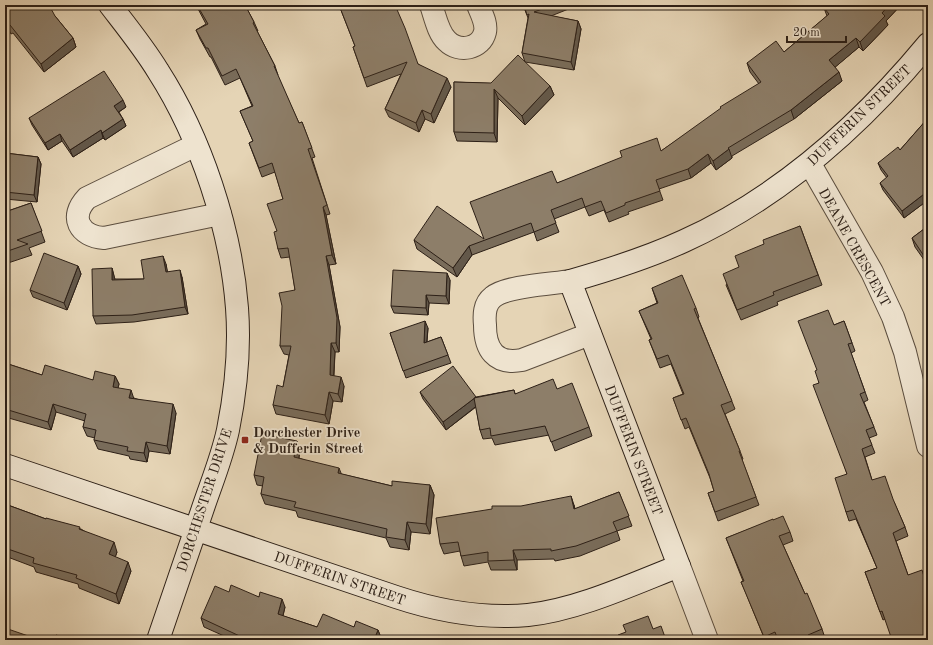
<svg xmlns="http://www.w3.org/2000/svg" width="933" height="645" font-family="'Old Standard TT',serif">
<style>
.lines{fill:none;stroke-linecap:round;stroke-linejoin:round}
.street-casing{stroke:#5b4d3e;stroke-width:24}
.secondary-casing{stroke:#2d2017;stroke-width:24}
.street{stroke:#eee3cf;stroke-width:22}
.secondary{stroke:#eee3cf;stroke-width:22}
.wall{fill:#796c5a;stroke:#2d2017}
.shaded-wall{fill:#63584a;stroke:#2d2017}
.building{fill:#8d7e69;stroke:#2d2017}
.poi-dot{fill:#8f2418;stroke:#eee3cf;stroke-width:1.5}
.labels{text-anchor:middle;stroke-width:3.5;stroke-linejoin:round;paint-order:stroke}
.street-label{font-size:14px;fill:#2d2017;stroke:#eee3cf}
.poi-label{font-size:14px;font-weight:bold;fill:#2d2017;stroke:#eee3cf;text-anchor:start}
</style>
<rect width="100%" height="100%" fill="#e5d4b5"/>
<filter id="stains"><feTurbulence type="fractalNoise" baseFrequency=".005" numOctaves="4"/><feColorMatrix values="0 0 0 0 .2 0 0 0 0 .09 0 0 0 0 .02 0 0 0 .5 -.17"/></filter>
<radialGradient id="worn" r=".72"><stop offset=".6" stop-color="#630" stop-opacity="0"/><stop offset="1" stop-color="#630" stop-opacity=".3"/></radialGradient>
<g class="lines">
<defs>
<path id="street" d="M431 5C435 16 438 33 447 41 459 53 481 49 485 32 487 23 481 13 478 5
M196 145 87 198C69 217 79 236 104 238L220 214
M810 164 872 272 893 317 905 352 928 446
M570 281C551 284 506 286 493 297 484 304 484 315 485 325 485 349 495 365 522 360L590 334
M679 566 707 640"/>
<path id="secondary" d="M110 5C127 27 144 48 158 71 201 138 231 229 237 308 240 348 236 390 228 430 222 458 211 484 202 511 187 554 173 597 158 640
M5 465 396 597C438 611 483 619 528 615 577 610 633 584 679 566L570 281C609 270 647 258 684 241 781 197 861 125 928 44"/>
</defs>
<use href="#street" class="street-casing"/>
<use href="#secondary" class="secondary-casing"/>
<use href="#street" class="street"/>
<use href="#secondary" class="secondary"/>
</g>
<path class="wall" d="M5 5 55 16 73 38 76 47 44 72 13 33 11 34 5 23Z
M196 5H245L254 22 258 31H257L275 66 278 75H277L299 123 302 122 315 157 312 158 330 214 326 215 336 264 329 265 340 327 339 352H335L334 376 344 386 342 402 333 401 329 424 276 414 273 405 283 387 289 355 284 354 280 346 295 290 290 257 281 258 278 249 277 231 283 199 275 172 262 177 249 143 253 141 240 111 252 106 240 78 225 85 211 57H210L200 39 196 30 206 24Z
M339 5 418 64 451 87 434 123 425 119 419 132 389 117 385 109 401 74 367 87 353 47 355 46Z
M523 5H576V6L551 16 578 21 581 29 574 70 525 62 522 53 528 18Z
M827 5H901L886 21 888 25 863 51 859 47 835 67 842 81 794 119 732 156V158L716 170 711 163 691 178 659 189 663 200 628 212 629 214 609 222 604 210 589 216 585 207 554 219 559 232 537 241 534 232 472 255 457 277 417 249 414 240 484 239 557 183 661 151 759 84 750 72 747 63 784 52 827 16 824 8Z
M454 82 550 86 554 95 525 125 498 98 497 142 457 141 454 132Z
M126 107 119 112 123 119 126 126 105 140 103 138 73 157 62 141 48 150 32 125 29 118Z
M928 118V200L904 218 883 190 880 183 887 178 881 170 878 163 900 150Z
M5 153 38 157 41 164 37 202 5 199Z
M31 203 45 242 29 248 32 255 5 264V212Z
M800 226 822 285 777 302 778 305 741 320 726 285 739 267 764 244Z
M928 226 927 264 915 247 912 238Z
M166 264 167 272 182 277 188 314 134 322 96 324 93 316 112 268 114 276 115 279H144Z
M78 266 81 274 67 310 33 297 30 290Z
M450 280 449 304 429 303 428 315 394 313 391 306Z
M652 288 696 308 699 317 698 318 735 409 725 414 740 451 743 459 742 460 759 505 718 521 708 493 714 491 710 478 689 427 685 429 673 398 683 394 671 364 660 368 649 340 651 339 639 311 657 303Z
M844 321 855 351 851 353 868 400 864 402 877 435 869 438 875 453 865 457 872 480 894 502 905 527 908 536 896 541 908 575 928 588V640L885 619 883 620 865 572 877 568 856 519 849 521 846 512 847 474 819 383 834 325Z
M428 328 427 342 441 337 451 363 406 378 390 333Z
M5 363 42 375 93 380 115 376 119 384 118 388 134 398 176 413 170 454 149 451 147 462 130 459 129 456 98 449 94 440 95 438 87 436 83 427 85 421 56 412 51 430 5 417Z
M557 389 589 427 592 436 555 451 549 435 495 445 492 438 483 439 480 430 476 407 446 430 423 399 420 392 476 397 514 390 515 394Z
M300 451 299 458 341 474 392 486 430 485 434 495 430 534 411 532 409 550 390 547 386 538 298 517 296 511 265 504 261 494 263 486 257 485 254 475Z
M619 492 632 526 617 531 620 540 580 556 555 561 554 559 517 560V570H491L488 562 464 566 461 556 460 551 444 554 440 544 574 505 575 509Z
M5 504 46 519 81 529 117 552 115 557 131 571 119 604 79 588 78 584 36 572 34 567 5 556Z
M773 520 790 532 793 541 783 545 805 594 822 629 825 638 820 640H765L745 591 741 582 743 581 726 538Z
M229 592 259 597 285 607 283 616 317 627H354L378 630 381 638 380 640H233L204 627 201 618Z"/>
<path class="shaded-wall" d="M889 5H901L886 21 888 25 863 51 860 42 882 13Z
M578 21 581 29 574 70 571 62Z
M73 38 76 47 44 72 41 64Z
M856 38 859 47 833 69 829 60Z
M839 72 842 81 794 119 791 110Z
M447 78 451 87 434 123 431 114Z
M550 86 554 95 525 125 522 116Z
M494 89 498 98 497 142 494 133Z
M123 100 126 107 117 113 114 106Z
M422 110 425 119 419 132 416 123Z
M123 119 126 126 105 140 102 133Z
M101 130 103 138 73 157 70 150Z
M60 134 62 141 48 150 45 143Z
M729 149 732 158 716 170 713 161Z
M708 154 711 163 691 178 688 169Z
M38 157 41 164 37 202 34 195Z
M928 191V200L904 218 902 211Z
M323 207 326 215 336 264 332 255Z
M469 246 472 255 457 277 453 268Z
M928 253V264H927L924 256Z
M163 256 166 264 169 279 166 272Z
M326 256 329 265 340 327 339 352 336 343Z
M78 266 81 274 67 310 64 303Z
M112 268 114 276 115 287 112 280Z
M180 270 182 277 188 314 185 307Z
M447 273 450 280 449 304 446 296Z
M426 295 429 303 428 315 426 308Z
M425 321 428 328 426 350 424 343Z
M331 343 335 352 333 384 330 375Z
M115 376 119 384 116 395 113 387Z
M341 377 344 386 342 402 338 394Z
M131 390 134 399 129 398Z
M329 392 333 401 329 424 325 415Z
M476 397 479 404 446 430 443 422Z
M53 404 56 412 51 430 48 422Z
M173 404 176 413 170 454 167 446Z
M297 441 300 451 297 467 294 457Z
M146 442 149 451 147 462 144 453Z
M339 468 343 478 338 473Z
M430 485 434 495 430 534 426 524Z
M571 496 574 505 577 519 574 509Z
M407 522 411 532 409 550 405 540Z
M114 542 117 552 113 564 109 554Z
M513 550 517 560V570L514 560Z
M128 562 131 571 119 604 116 594Z
M282 599 285 607 281 623 278 614Z
M378 630 381 638 380 640H374Z"/>
<path class="building" d="M5 5H49L55 16 73 38 41 64 10 25 8 26 5 20Z
M197 5H245L254 22 253 23 275 66H274L299 123 302 122 312 148 308 149 327 205 323 207 332 255 326 256 337 318 336 343H331L330 375 341 377 338 394 329 392 325 415 273 405 277 385 283 387 291 346H280L282 306 279 293 295 290 288 248 278 249 274 232 277 231 267 204 283 199 272 163 259 168 249 143 253 141 240 111 253 106 236 69 222 76 208 48H206L196 30 208 24Z
M339 5H395L405 28 418 64 447 78 431 114 422 110 416 123 385 109 407 62 364 78 353 47 355 46Z
M524 5H553L534 12 578 21 571 62 522 53 529 14 527 15Z
M827 5H889L882 13 885 16 860 42 856 38 829 60 839 72 791 110 728 148 729 149 713 161 708 154 688 169 656 180 660 191 625 203V205L606 213 601 201 585 207 582 198 551 210 556 223 534 232 531 223 469 246 453 268 414 240 437 206 484 239 470 202 552 171 557 183 622 157 620 151 657 138 661 151 721 108 720 107 761 82 747 63 776 41 784 52 829 14 824 8Z
M518 55 550 86 522 116 494 89V133L454 132V82L491 83Z
M104 71 123 100 114 106 123 119 102 133 101 130 70 150 60 134 45 143 29 118Z
M928 118V182L926 184 928 186V191L902 211 880 183 888 176 878 163 898 147 900 150Z
M5 153 38 157 34 195 5 192Z
M31 203 42 231 17 240 28 244 5 252V212Z
M800 226 818 275 773 292 774 295 737 310 723 274 739 267 735 256 764 244 763 240Z
M928 226V253L924 256 912 238Z
M44 253 78 266 64 303 30 290Z
M163 256 166 272 180 270 185 307 132 315 93 316 92 269 112 268V280L144 279 141 260Z
M393 270 447 273 446 296 426 295V308L391 306Z
M682 275 696 308 694 309 732 401 721 405 740 451H739L756 497 715 512 708 493 714 491 709 474 686 418 681 420 673 398 684 394 668 355 657 359 649 340 652 339 639 311 658 303 652 288Z
M828 310 834 325 844 321 852 343 848 344 865 392 860 394 874 427 866 430 872 445 862 449 872 480 885 476 893 499 905 527 893 533 908 575 922 570 928 589V628H927L928 630V640H892L882 611 880 612 865 572 877 568 853 510 846 512 835 478 847 474 813 385 819 383 815 371 817 370 798 321Z
M425 321 424 343 441 337 448 355 403 371 390 333Z
M5 363 42 375 45 365 93 380 95 371 115 376 113 387 131 390 129 398 173 404 167 446 146 442 144 453 127 451 128 447 94 440 96 430 83 427 86 414 53 404 48 422 5 409Z
M453 366 476 397 443 422 420 392Z
M553 379 557 389 572 383 589 427 551 442 545 426 491 436 490 428 480 430 474 398 514 390 515 394Z
M262 434 297 441 294 457 339 468 338 473 392 486V481L430 485 426 524 407 522 405 540 386 537 387 529 294 507 296 502 261 494 264 477 254 475Z
M619 492 629 516 613 522 617 531 576 546 551 551V549L513 550 514 560 488 561V552L461 556 458 542 440 544 436 518 492 509V506H521L571 496 574 509Z
M5 504 46 519V518L80 527 79 529 114 542 109 554 128 562 116 594 76 578 77 575 33 563 34 558 5 548Z
M783 516 790 532 779 536 805 594 807 593 822 629 808 635 810 640H778L775 632 764 637 741 582 744 581 726 538 773 519V520Z
M231 585 259 597 260 592 282 599 278 614 317 627 323 614 354 627 356 621 378 630 374 640H246V639L201 618 215 586 229 592Z
M648 616 653 629 661 626 666 640H620L618 635 626 632 623 625Z
M5 628 40 640H5Z
M56 635 73 640H55Z"/>
<rect class="poi-dot" x="241" y="436" width="8" height="8" rx="2"/>
<g class="labels">
<g class="street-label">
<text transform="translate(859 115) rotate(-44)" y="5">DUFFERIN STREET</text>
<text transform="translate(855 247) rotate(61)" y="5">DEANE CRESCENT</text>
<text transform="translate(634 450) rotate(69)" y="5">DUFFERIN STREET</text>
<text transform="translate(204 500) rotate(-72)" y="5">DORCHESTER DRIVE</text>
<text transform="translate(340 578) rotate(19)" y="5">DUFFERIN STREET</text>
</g>
<g class="poi-label">
<text x="253" y="437">Dorchester Drive<tspan x="253" dy="16">&amp; Dufferin Street</tspan></text>
</g>
</g>
<rect width="933" height="645" fill="none" stroke="#e5d4b5" stroke-width="20"/>
<rect x="6" y="6" width="921" height="633" fill="none" stroke="#2d2017" stroke-width="2"/>
<rect x="10" y="10" width="913" height="625" fill="none" stroke="#2d2017"/>
<path d="M787 36v6h59v-6" fill="none" stroke="#2d2017" stroke-width="2"/>
<text x="793" y="36" font-size="12" fill="#2d2017" stroke="#eee3cf" stroke-width="3" paint-order="stroke">20 m</text>
<rect width="100%" height="100%" filter="url(#stains)"/>
<rect width="100%" height="100%" fill="url(#worn)"/>
</svg>
